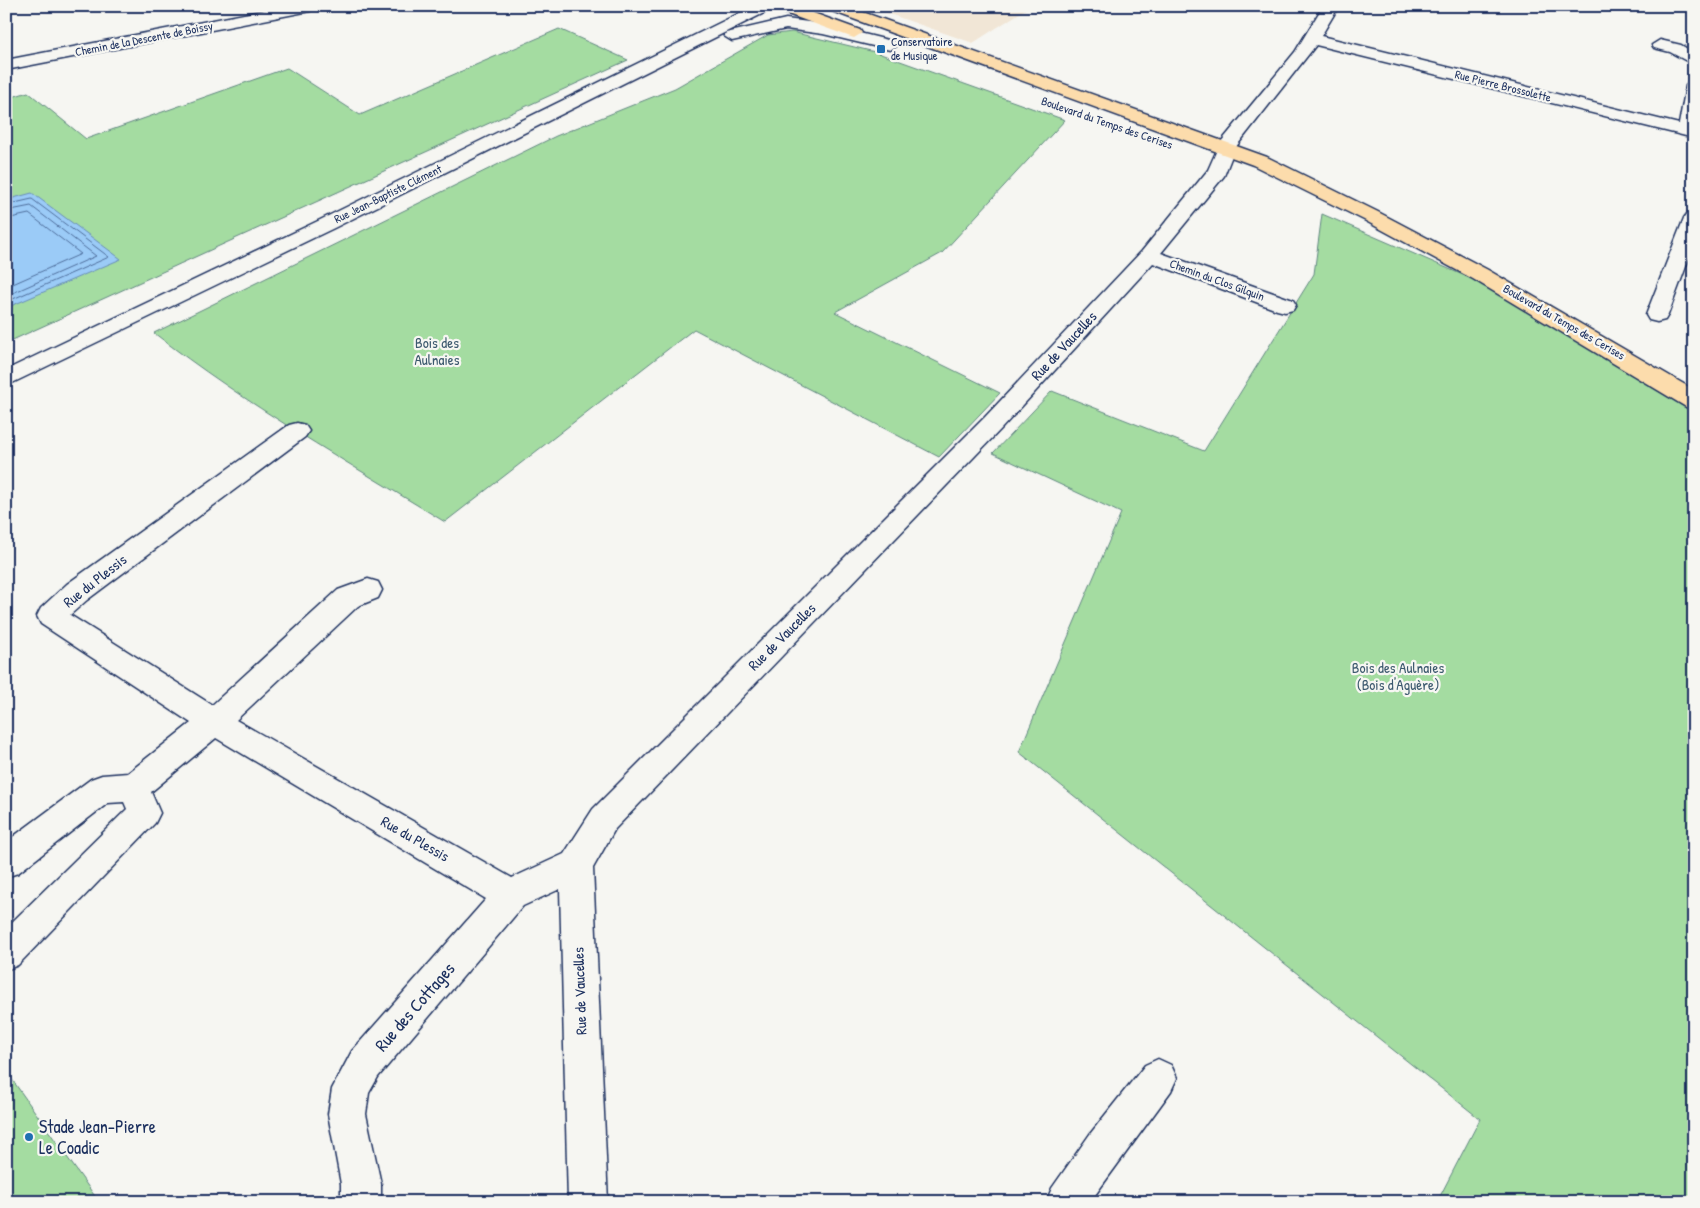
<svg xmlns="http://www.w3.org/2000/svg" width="1700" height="1208" font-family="'Patrick Hand',sans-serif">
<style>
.built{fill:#f1e6d6}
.green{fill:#a4dca1;stroke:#608680}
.water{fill:#9bcbf7;stroke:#688dba}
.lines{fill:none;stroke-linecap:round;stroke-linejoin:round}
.shore{stroke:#4e6d9b;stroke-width:1}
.minor-casing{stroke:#1b2f5e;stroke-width:3}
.primary-casing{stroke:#1b2f5e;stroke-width:3}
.minor{fill:#f6f6f2;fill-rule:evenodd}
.primary{fill:#fcdcac;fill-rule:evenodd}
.poi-dot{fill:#1f6fb2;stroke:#f6f6f2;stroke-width:2}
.labels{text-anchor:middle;stroke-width:4.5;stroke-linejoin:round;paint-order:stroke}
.far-street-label{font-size:12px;fill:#1b2f5e;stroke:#f6f6f2}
.far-poi-label{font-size:12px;fill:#1b2f5e;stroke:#f6f6f2;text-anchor:start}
.park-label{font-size:15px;fill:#3d5a6f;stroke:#f6f6f2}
.street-label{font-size:15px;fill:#1b2f5e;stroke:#f6f6f2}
.near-street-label{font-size:18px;fill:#1b2f5e;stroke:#f6f6f2}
.near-poi-label{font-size:18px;fill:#1b2f5e;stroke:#f6f6f2;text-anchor:start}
</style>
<rect width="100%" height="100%" fill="#f6f6f2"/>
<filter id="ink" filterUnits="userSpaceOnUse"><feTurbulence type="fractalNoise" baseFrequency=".02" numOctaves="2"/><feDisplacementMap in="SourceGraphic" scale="10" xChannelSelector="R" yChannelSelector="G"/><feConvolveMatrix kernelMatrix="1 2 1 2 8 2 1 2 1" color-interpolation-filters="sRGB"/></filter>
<g filter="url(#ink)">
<path class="built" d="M866 6H1017L1026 9 973 43Z"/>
<path class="green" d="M559 29 628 60 6 343V99L28 92 86 139 287 68 360 115Z
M792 32 875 52 1065 120 942 253 835 312 1000 393 939 457 694 329 445 522C347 462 245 404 154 333L556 136 675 88 768 35Z
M1322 214 1479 282 1694 413V1202H1437L1480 1119 1019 752 1121 513 993 453 1052 391 1204 451 1314 274Z
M6 1071 99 1202H6Z"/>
<path class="water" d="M32 193 121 259 6 308V200Z"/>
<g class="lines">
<path class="shore" d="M6 205 32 199 109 257 6 302
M6 211 31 206 96 256 6 296
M6 219 29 214 81 254 6 287"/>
<defs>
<path id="minor" d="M285 6H317L310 11 6 70V60Z
M754 6H774L772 9 334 228 6 386V370L320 220Z
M1323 6H1339L1321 36 1679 124 1686 86 1688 82 1694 81V138L1316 45 1235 148 1224 176 1161 253 1293 300 1296 305 1293 310 1285 312 1277 310 1153 263 1001 429 615 829 593 868 608 1202H568L560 889 523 906 378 1077 369 1093 366 1114 381 1184V1202H341V1184L328 1114 332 1089 352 1051 486 899 216 738 151 792 160 813 155 823 18 965 6 970V928L127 809 124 802 108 803 18 873 6 877V842L91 779 102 775 128 773 191 723 41 624 37 616 41 608 67 584 289 425 297 423 305 425 309 431 305 437 87 600 70 615 212 705 338 590 368 579 378 582 382 590 378 598 358 606 236 720 512 878 564 854 593 809 985 417 1142 251 1208 170 1220 143 1295 52Z
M786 19 823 24 896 42 898 45 890 50 823 34 786 29 732 41 724 36 726 33Z
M1660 40 1681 45 1694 53V65L1670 52 1654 48 1652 45Z
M1694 212V245L1668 315 1665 320 1657 322 1649 320 1646 315 1684 218 1687 214Z
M1158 1059 1171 1065 1177 1078 1171 1091 1090 1202H1046L1052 1188 1090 1134 1145 1065Z"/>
<path id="primary" d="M772 6H794L860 30 862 33 854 38 848 36 774 9Z
M824 6H846L1267 157 1378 212 1488 270 1694 390V409L1686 407 1473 279 1364 220 1253 165 826 9Z"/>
</defs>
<use href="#minor" class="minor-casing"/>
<use href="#primary" class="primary-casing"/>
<use href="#minor" class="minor"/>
<use href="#primary" class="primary"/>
</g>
</g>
<g class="poi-dot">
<rect x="876" y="44" width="10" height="10" rx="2.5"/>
<circle cx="29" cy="1137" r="5"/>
</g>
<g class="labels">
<g class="far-street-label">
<text transform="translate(144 39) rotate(-11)" y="4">Chemin de la Descente de Boissy</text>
<text transform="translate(1503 86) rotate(14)" y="4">Rue Pierre Brossolette</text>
<text transform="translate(1107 123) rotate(19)" y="4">Boulevard du Temps des Cerises</text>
<text transform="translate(388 194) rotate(-26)" y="4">Rue Jean-Baptiste Clément</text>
<text transform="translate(1217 280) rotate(20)" y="4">Chemin du Clos Gilquin</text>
<text transform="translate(1564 322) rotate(30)" y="4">Boulevard du Temps des Cerises</text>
</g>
<g class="far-poi-label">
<text x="891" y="46">Conservatoire<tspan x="891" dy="14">de Musique</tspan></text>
</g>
<g class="park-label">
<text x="437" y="348">Bois des<tspan x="437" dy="17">Aulnaies</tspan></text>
<text x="1398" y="673">Bois des Aulnaies<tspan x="1398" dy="17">(Bois d'Aguère)</tspan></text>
</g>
<g class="street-label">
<text transform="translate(1064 346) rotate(-47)" y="5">Rue de Vaucelles</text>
<text transform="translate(95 581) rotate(-38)" y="5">Rue du Plessis</text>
<text transform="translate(782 637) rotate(-45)" y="5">Rue de Vaucelles</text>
<text transform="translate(415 839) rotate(30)" y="5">Rue du Plessis</text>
<text transform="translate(580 991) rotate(-92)" y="5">Rue de Vaucelles</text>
</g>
<g class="near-street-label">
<text transform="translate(415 1007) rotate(-49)" y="6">Rue des Cottages</text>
</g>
<g class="near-poi-label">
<text x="39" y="1133">Stade Jean-Pierre<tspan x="39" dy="21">Le Coadic</tspan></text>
</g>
</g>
<rect width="1700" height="1208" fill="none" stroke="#f6f6f2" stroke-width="25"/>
<rect x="12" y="12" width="1675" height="1183" fill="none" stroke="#1b2f5e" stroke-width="2" filter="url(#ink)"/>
</svg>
